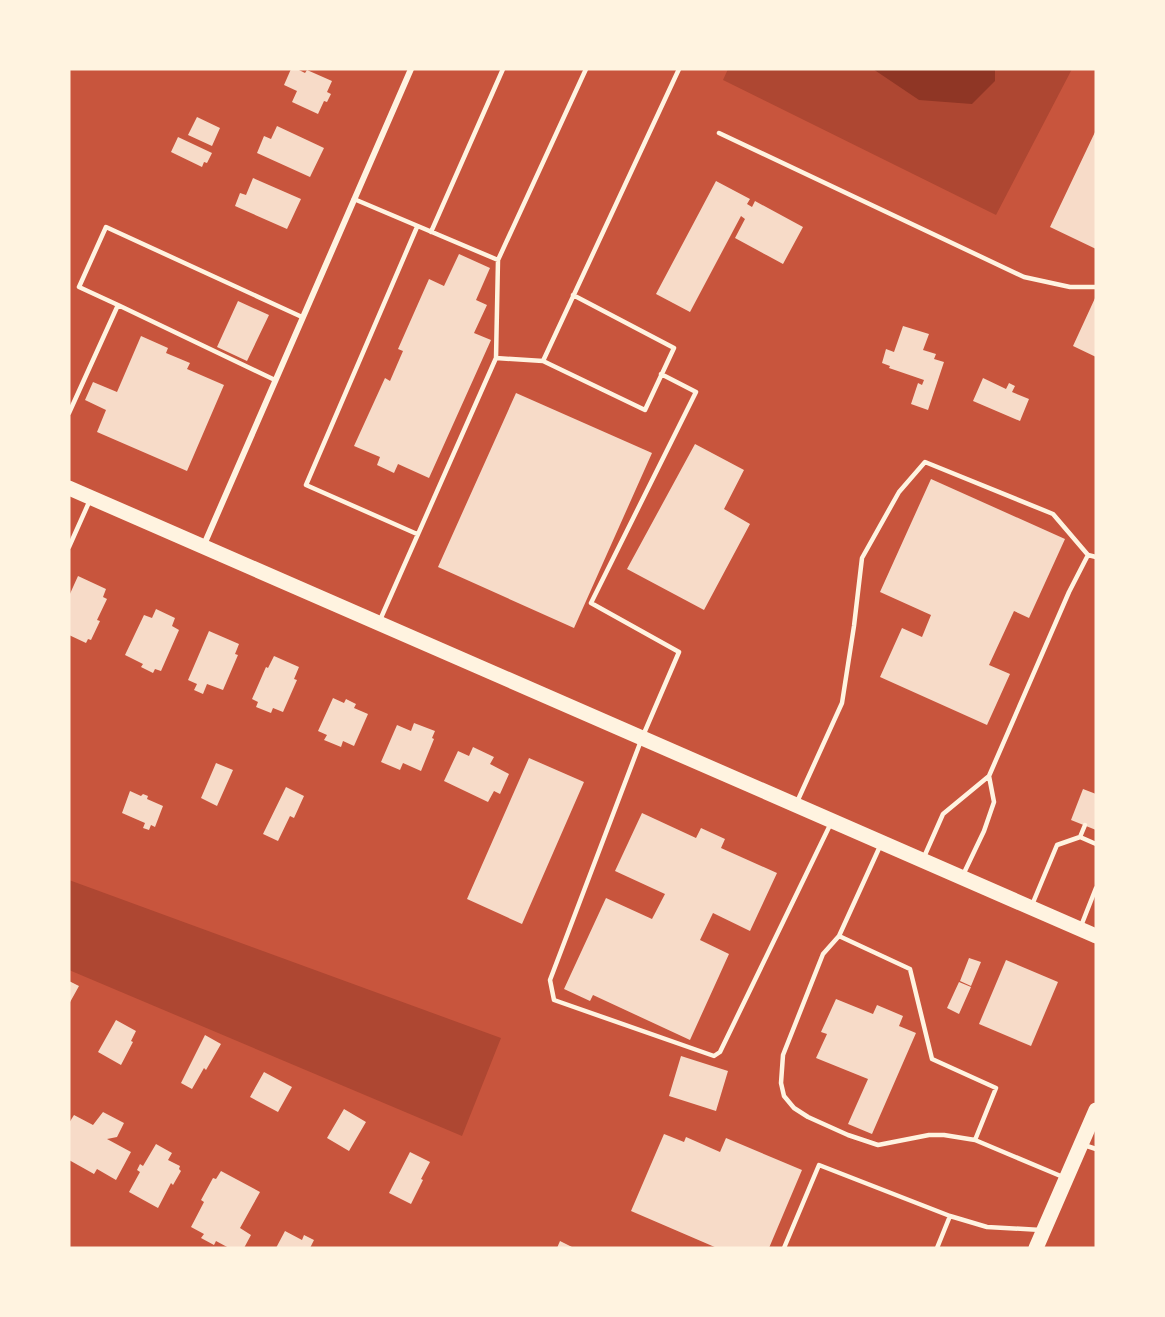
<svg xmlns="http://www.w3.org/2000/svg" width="1165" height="1317" font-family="Commissioner,sans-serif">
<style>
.green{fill:#ae4732}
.water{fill:#8f3625}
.building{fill:#f7dbc8}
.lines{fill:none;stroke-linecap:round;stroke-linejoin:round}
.service{stroke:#fff3e0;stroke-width:4.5}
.minor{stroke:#fff3e0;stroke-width:6}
.primary{stroke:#fff3e0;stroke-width:15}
</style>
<rect width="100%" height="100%" fill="#c8553d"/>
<path class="green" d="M728 69H1072L996 215 723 80Z
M69 880 501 1038 462 1136 69 970Z"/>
<path class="water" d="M873 69H995V81L972 104 919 100Z"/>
<path class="building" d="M291 69H297L305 73 307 70 332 81 327 92 331 94 327 102 324 101 318 114 292 102 297 91 284 85Z
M197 117 220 128 212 146 188 135Z
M277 126 324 148 310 177 257 153 264 136 271 139Z
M1096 130V249L1050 227Z
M178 137 212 153 207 163 204 162 202 167 171 152Z
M253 178 301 199 287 229 235 206 240 193 246 195Z
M716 181 750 199 747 204 752 207 755 201 803 227 783 264 735 238 745 219 741 216 690 312 656 294Z
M459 254 490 268 476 300 487 305 474 333 491 340 429 478 398 464 394 473 377 465 380 457 354 446 385 378 390 381 403 351 398 349 429 279 444 286Z
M1096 296V357L1073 346Z
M238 301 269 315 247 361 217 347Z
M903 326 929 334 923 350 936 354 934 359 944 362 928 410 911 404 918 383 922 385 924 380 889 368 890 366 882 363 886 349 894 352Z
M141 336 168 348 166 353 190 363 187 369 224 385 187 471 97 432 106 410 85 400 93 382 117 392Z
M983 378 1006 389 1009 383 1015 386 1012 392 1029 399 1020 421 973 401Z
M516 393 652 453 574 628 438 567Z
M695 444 744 470 724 509 750 524 704 610 627 569Z
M931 479 1065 539 1029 618 1014 611 989 665 1010 674 987 725 880 677 902 628 922 637 931 615 880 592Z
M78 576 106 589 103 597 107 599 97 620 100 621 91 640 88 639 86 643 69 635V596Z
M156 609 175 618 172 626 179 630 161 671 155 669 153 673 141 667 143 664 125 655 144 615 152 618Z
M209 631 239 644 235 654 238 655 223 690 207 684 203 694 194 690 197 684 188 680Z
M274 656 299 667 294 679 297 680 283 712 273 708 271 713 256 707 258 702 252 699 266 667 268 668Z
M333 698 344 703 346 699 356 704 354 708 368 714 354 746 343 741 341 747 324 740 327 735 318 731Z
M414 723 435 731 432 738 434 739 421 771 403 763 400 770 381 762 397 725 411 731Z
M473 747 494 757 490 764 509 774 500 794 494 791 488 802 444 781 458 751 469 756Z
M529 758 584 782 522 924 467 899Z
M216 763 233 770 217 806 201 798Z
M286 787 304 796 294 818 290 816 278 841 263 834Z
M1083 789 1096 794V830L1071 820Z
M130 791 141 796 143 794 148 796 147 799 163 806 155 827 151 825 149 830 143 828 145 823 122 813Z
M642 813 696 838 701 828 725 839 721 848 777 873 750 931 713 913 700 940 729 954 690 1040 593 995 590 1001 564 989 606 898 652 919 665 894 615 871Z
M969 958 981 962 971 986 960 981Z
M1006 960 1058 982 1031 1046 979 1024Z
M69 981 79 986 69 1004Z
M959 982 971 987 959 1014 947 1008Z
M836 999 873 1014 877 1005 903 1016 899 1026 916 1033 872 1134 848 1124 868 1079 816 1058 827 1034 821 1032Z
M116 1020 136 1031 131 1041 133 1042 121 1065 98 1052Z
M205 1035 221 1044 206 1070 204 1068 192 1089 181 1083Z
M681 1056 728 1071 716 1111 669 1096Z
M264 1072 292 1087 278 1112 250 1097Z
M344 1109 366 1122 349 1151 327 1138Z
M103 1112 124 1123 117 1137 107 1139 131 1152 116 1180 97 1169 94 1174 69 1160V1123L74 1115 93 1125Z
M664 1134 684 1142 686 1137 720 1152 726 1138 802 1170 769 1248H717L631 1211Z
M156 1144 172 1153 168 1160 180 1166 179 1169 181 1171 173 1185 171 1183 158 1208 129 1192 140 1172 137 1170 140 1164 143 1166Z
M410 1152 430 1162 421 1179 423 1180 411 1204 389 1193Z
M221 1171 260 1192 240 1228 251 1235 244 1248H229L216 1241 214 1245 201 1238 204 1234 191 1227 204 1202 201 1200 213 1178 216 1179Z
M285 1231 302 1240 304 1235 314 1240 310 1248H276Z
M560 1241 574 1248H557Z"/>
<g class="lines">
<path class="service" d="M719 133 1024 277 1070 287H1096
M354 199 498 260 586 69
M431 232 503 69
M573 295 674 348 645 410 543 361 679 69
M118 305 275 380
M496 358 543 361
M661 374 696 392 591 603 679 652 642 738 550 980 554 1000 714 1056 720 1052 831 823
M69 413 118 305 79 287 106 227 302 317
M417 534 306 485 417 227
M69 547 90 500
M380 620 496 358 498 260
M797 802 842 703 854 626 862 558 899 492 925 462 1053 514 1088 555
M1085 825 1080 837 1096 844
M881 844 839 936 910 969 932 1059 996 1088 975 1140 1063 1177
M924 857 943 814 989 776 1069 592 1088 555 1096 557
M963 875 984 831 994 802 989 776
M1032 905 1057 845 1080 837
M1081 926 1096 888
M839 936 823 954 783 1055 781 1083 784 1096 794 1108 808 1117 848 1135 878 1145 929 1135H944L975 1140
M1084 1145 1096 1149
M950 1216 987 1227 1041 1230
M784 1248 819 1165 950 1216 937 1248"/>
<path class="minor" d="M203 547 411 69"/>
<path class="primary" d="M69 488 1096 936
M1036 1248 1096 1110"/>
</g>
<rect width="1165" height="1317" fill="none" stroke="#fff3e0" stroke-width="141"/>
</svg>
